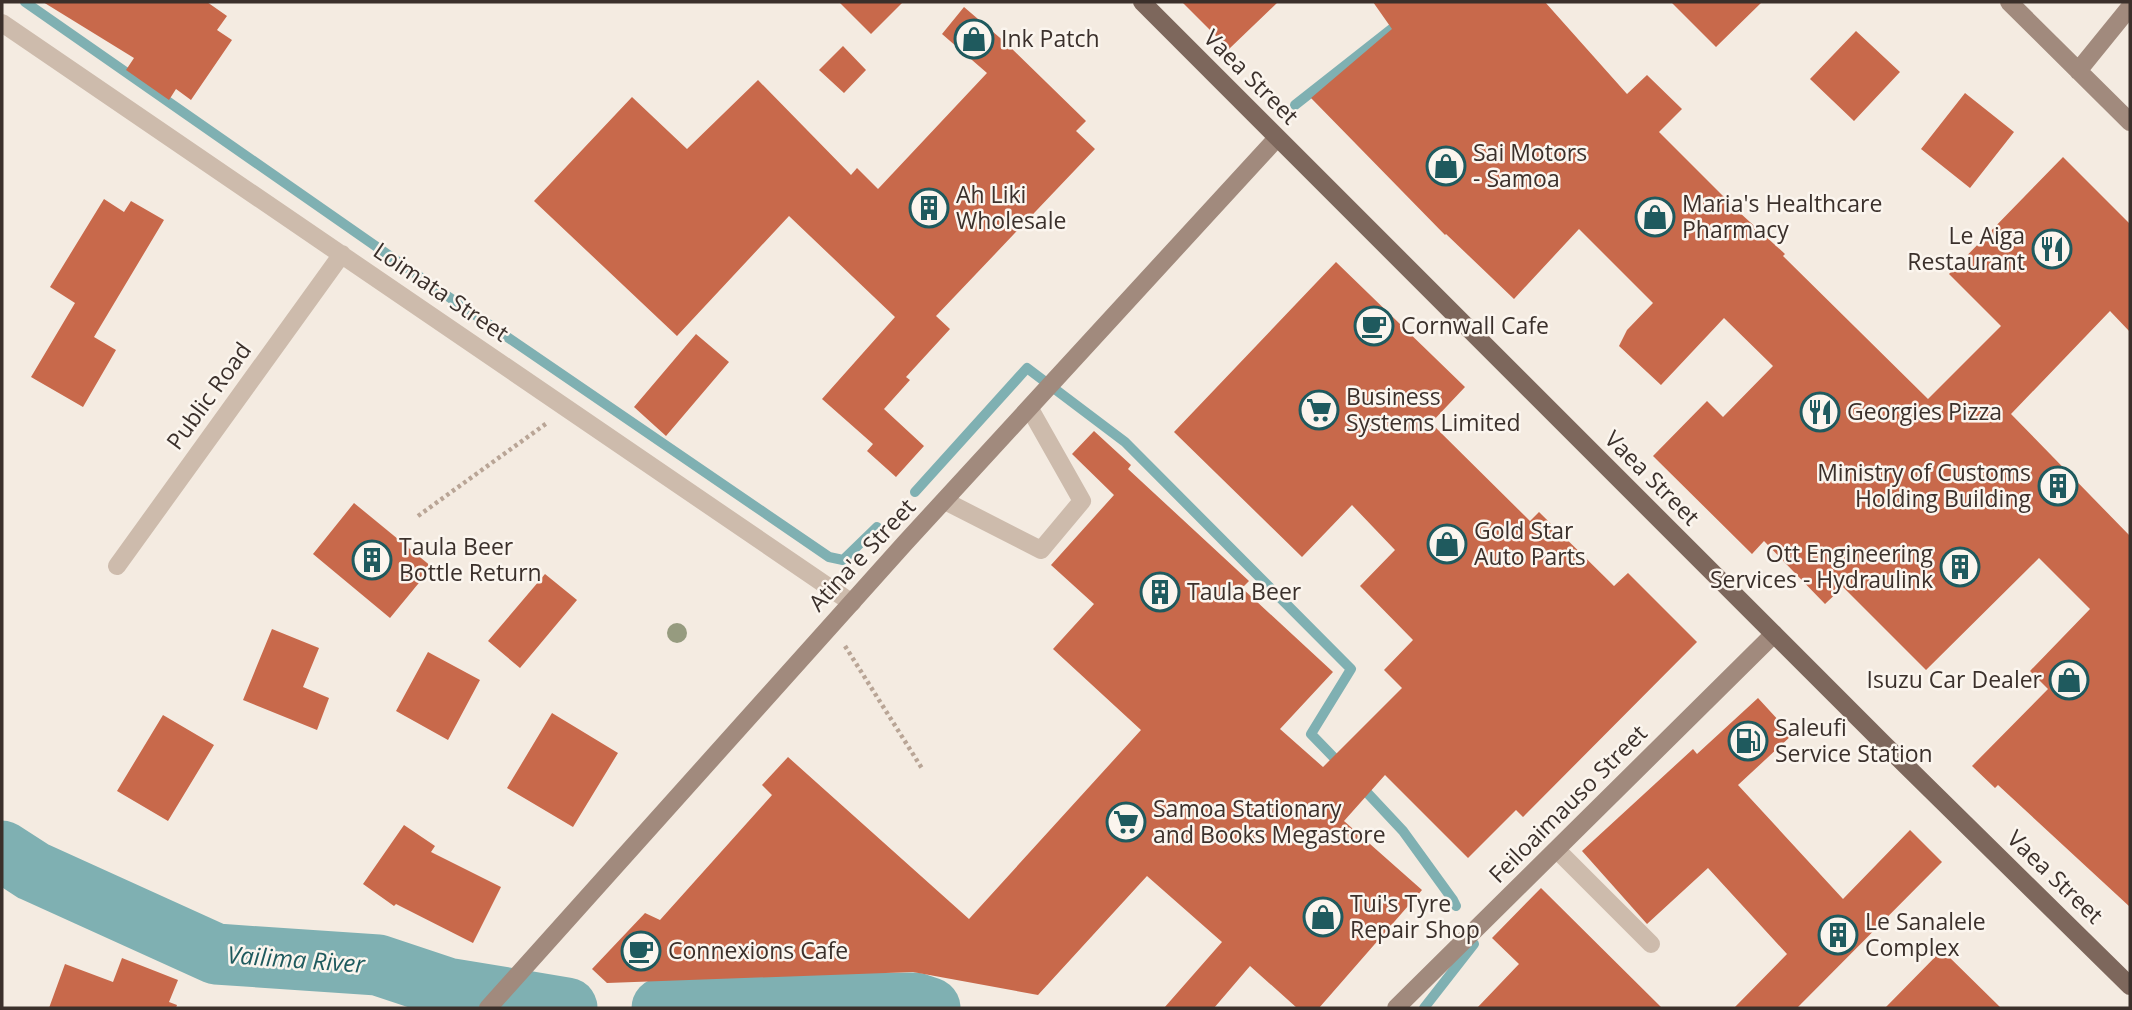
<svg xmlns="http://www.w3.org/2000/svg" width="2132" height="1010" font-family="'Open Sans',sans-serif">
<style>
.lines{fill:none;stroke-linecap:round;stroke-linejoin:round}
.stream{stroke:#7fb0b2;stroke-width:10}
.river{stroke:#7fb0b2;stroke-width:61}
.building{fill:#c8694b}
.path{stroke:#b9a596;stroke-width:4.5;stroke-dasharray:3.5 3.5;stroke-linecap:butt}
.lane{stroke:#cdbbac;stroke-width:18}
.street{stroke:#cdbbac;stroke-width:18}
.secondary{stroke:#a18a7d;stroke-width:18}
.primary{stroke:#7d675c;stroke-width:18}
.tree{fill:#969b7f}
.labels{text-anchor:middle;stroke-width:5;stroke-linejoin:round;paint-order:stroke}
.poi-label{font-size:23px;fill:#3b302b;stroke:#fbf5ee;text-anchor:start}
.street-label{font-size:23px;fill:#3b302b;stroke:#fbf5ee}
.water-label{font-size:24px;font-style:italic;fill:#1f5a5e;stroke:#fbf5ee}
</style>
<rect width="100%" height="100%" fill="#f4ebe1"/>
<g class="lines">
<path class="stream" d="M25 2 443 293 829 557 843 560 877 527
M1295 105 1403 20
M915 492 1027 368 1125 442 1351 669 1311 734 1343 767
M1359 784 1403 831 1453 900 1456 906
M1424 1008 1474 944"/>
<path class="river" d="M2 851 33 871 216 954 378 965 447 988 567 1008
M662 1008 773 1004 915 1003 930 1008"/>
</g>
<path class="building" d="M43 2H207L227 16 217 30 232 40 191 100 176 89 169 100 126 70 134 58Z
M839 2H903L871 34Z
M1182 2H1278L1229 49Z
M1373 2H1545L1627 94 1647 75 1682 109 1659 132 1739 212 1785 254 1783 256 1928 399 2001 326 1949 274 2063 157 2130 224V332L2110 311 2011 414 2130 536V907L1998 785 1995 788 1972 766 2048 689 2030 671 2090 609 2039 558 1926 670 1843 587 1825 604 1764 541 1752 554 1653 456 1707 401 1723 417 1773 366 1724 318 1661 385 1619 346 1627 330 1653 303 1579 229 1514 299 1446 234 1445 235 1311 98 1392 29Z
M1671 2H1762L1716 47Z
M964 7 1006 43 1086 121 1076 131 1095 149 936 316 950 329 906 377 910 380 884 409 924 446 896 477 867 451 873 444 822 399 895 317 789 216 677 336 534 201 632 97 687 149 758 80 851 175 857 168 878 189 987 73 942 34Z
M1856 31 1900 72 1854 121 1810 79Z
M843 46 866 70 844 93 819 70Z
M1965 93 2014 132 1970 188 1921 149Z
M104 199 124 212 131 201 164 220 94 337 116 350 83 407 31 377 75 303 50 287Z
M1336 262 1465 387 1431 423 1530 521 1539 512 1614 586 1628 573 1697 642 1523 817 1516 810 1468 858 1385 775 1344 821 1422 890 1319 1008H1297L1250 966 1214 1008H1164L1222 942 1147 876 1038 995 913 972 607 983 592 969 645 913 660 920 772 795 762 785 788 757 969 919 1141 730 1053 649 1094 604 1051 565 1114 495 1072 454 1094 431 1131 465 1128 469 1249 581 1242 588 1333 672 1280 729 1323 767 1402 688 1384 670 1413 640 1360 586 1395 550 1352 505 1302 557 1174 432Z
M696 334 729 362 666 436 634 407Z
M354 503 432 567 390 618 313 554Z
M545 574 577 600 520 668 488 641Z
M272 629 319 648 303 687 329 698 317 730 243 700Z
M428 652 480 680 448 740 396 711Z
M1758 698 1792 735 1738 785 1843 899 1910 830 1942 862 1797 1008H1734L1787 954 1708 868 1647 924 1582 851 1693 749 1697 754Z
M552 713 618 753 573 827 507 788Z
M163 715 214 745 168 821 117 791Z
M404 825 435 846 431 852 501 887 473 943 396 904 394 906 363 884Z
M1541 888 1662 1008H1477L1519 964 1492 938Z
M1942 950 2001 1008H1885Z
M122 958 178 980 169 1002 177 1005 176 1008H49L65 964 113 982Z"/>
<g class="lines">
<path class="path" d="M418 516 547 423
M845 646 923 770"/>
<path class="lane" d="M945 501 1041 550 1082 501 1030 409
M1557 850 1651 944"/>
<path class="street" d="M2 23 852 603
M117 566 342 254"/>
<path class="secondary" d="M2009 2 2130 122
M2078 71 2130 7
M488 1008 905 543 1277 138
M1396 1008 1774 634"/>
<path class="primary" d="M1142 2 1885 745 2130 986"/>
</g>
<circle class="tree" cx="677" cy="633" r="10"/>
<defs>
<symbol id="shop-ring" viewBox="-11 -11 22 22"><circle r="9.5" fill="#fbf5ee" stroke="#1f5a5e" stroke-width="1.5"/><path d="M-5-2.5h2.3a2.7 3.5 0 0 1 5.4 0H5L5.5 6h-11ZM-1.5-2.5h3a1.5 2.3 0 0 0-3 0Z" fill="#1f5a5e"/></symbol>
<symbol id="building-ring" viewBox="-11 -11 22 22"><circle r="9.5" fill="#fbf5ee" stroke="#1f5a5e" stroke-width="1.5"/><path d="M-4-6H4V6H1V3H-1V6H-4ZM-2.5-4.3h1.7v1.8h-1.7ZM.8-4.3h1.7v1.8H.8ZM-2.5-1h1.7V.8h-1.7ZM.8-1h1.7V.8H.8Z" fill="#1f5a5e"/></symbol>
<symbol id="restaurant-ring" viewBox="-11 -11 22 22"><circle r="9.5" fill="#fbf5ee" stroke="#1f5a5e" stroke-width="1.5"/><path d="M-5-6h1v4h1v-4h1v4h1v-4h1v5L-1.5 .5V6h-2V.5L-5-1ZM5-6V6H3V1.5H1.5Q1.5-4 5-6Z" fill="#1f5a5e"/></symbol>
<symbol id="cafe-ring" viewBox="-11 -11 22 22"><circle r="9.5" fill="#fbf5ee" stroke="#1f5a5e" stroke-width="1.5"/><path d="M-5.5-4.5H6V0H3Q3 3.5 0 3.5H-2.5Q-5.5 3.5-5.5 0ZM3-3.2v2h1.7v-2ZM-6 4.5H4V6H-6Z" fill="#1f5a5e"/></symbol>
<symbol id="supermarket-ring" viewBox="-11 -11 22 22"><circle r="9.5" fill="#fbf5ee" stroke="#1f5a5e" stroke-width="1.5"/><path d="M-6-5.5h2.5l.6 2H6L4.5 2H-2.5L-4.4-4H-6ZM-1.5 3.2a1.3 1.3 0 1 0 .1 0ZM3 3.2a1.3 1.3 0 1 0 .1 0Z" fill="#1f5a5e"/></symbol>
<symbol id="fuel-ring" viewBox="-11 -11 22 22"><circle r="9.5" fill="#fbf5ee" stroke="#1f5a5e" stroke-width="1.5"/><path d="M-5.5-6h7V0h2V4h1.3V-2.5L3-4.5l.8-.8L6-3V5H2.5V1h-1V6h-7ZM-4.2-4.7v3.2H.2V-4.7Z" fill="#1f5a5e"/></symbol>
</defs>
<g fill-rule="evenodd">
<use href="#shop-ring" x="952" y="17" width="44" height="44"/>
<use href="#shop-ring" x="1424" y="144" width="44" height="44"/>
<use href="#building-ring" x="907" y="186" width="44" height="44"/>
<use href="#shop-ring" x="1633" y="195" width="44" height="44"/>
<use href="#restaurant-ring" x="2030" y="227" width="44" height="44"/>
<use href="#cafe-ring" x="1352" y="304" width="44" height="44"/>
<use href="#supermarket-ring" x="1297" y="388" width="44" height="44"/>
<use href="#restaurant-ring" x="1798" y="390" width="44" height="44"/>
<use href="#building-ring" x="2036" y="464" width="44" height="44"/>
<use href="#shop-ring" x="1425" y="522" width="44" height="44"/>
<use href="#building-ring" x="350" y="538" width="44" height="44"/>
<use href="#building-ring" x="1938" y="545" width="44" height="44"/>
<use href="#building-ring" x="1138" y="570" width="44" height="44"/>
<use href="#shop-ring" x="2047" y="658" width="44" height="44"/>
<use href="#fuel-ring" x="1726" y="719" width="44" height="44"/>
<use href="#supermarket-ring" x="1104" y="800" width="44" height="44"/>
<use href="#shop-ring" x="1301" y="895" width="44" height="44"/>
<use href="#building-ring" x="1816" y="913" width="44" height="44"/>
<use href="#cafe-ring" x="619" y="929" width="44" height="44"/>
</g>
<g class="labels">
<g class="poi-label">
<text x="1001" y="47">Ink Patch</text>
<text x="1473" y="161">Sai Motors<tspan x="1473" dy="26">- Samoa</tspan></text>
<text x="956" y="203">Ah Liki<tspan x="956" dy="26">Wholesale</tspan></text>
<text x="1682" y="212">Maria's Healthcare<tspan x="1682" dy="26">Pharmacy</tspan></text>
<text x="2025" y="244" text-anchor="end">Le Aiga<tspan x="2025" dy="26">Restaurant</tspan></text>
<text x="1401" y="334">Cornwall Cafe</text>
<text x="1346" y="405">Business<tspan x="1346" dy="26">Systems Limited</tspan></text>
<text x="1847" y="420">Georgies Pizza</text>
<text x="2031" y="481" text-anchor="end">Ministry of Customs<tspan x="2031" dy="26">Holding Building</tspan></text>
<text x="1474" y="539">Gold Star<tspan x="1474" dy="26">Auto Parts</tspan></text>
<text x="399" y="555">Taula Beer<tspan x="399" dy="26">Bottle Return</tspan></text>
<text x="1933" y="562" text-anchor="end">Ott Engineering<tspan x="1933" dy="26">Services - Hydraulink</tspan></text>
<text x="1187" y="600">Taula Beer</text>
<text x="2042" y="688" text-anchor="end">Isuzu Car Dealer</text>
<text x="1775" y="736">Saleufi<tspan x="1775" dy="26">Service Station</tspan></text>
<text x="1153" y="817">Samoa Stationary<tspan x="1153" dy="26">and Books Megastore</tspan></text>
<text x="1350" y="912">Tui's Tyre<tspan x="1350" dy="26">Repair Shop</tspan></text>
<text x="1865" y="930">Le Sanalele<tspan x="1865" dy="26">Complex</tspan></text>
<text x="668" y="959">Connexions Cafe</text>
</g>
<g class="street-label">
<text transform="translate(1251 77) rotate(45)" y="8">Vaea Street</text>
<text transform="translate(441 292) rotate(34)" y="8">Loimata Street</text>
<text transform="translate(209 396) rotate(-54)" y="8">Public Road</text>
<text transform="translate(1652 478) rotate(45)" y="8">Vaea Street</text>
<text transform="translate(862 555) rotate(-47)" y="8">Atina'e Street</text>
<text transform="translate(1568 804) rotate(-45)" y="8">Feiloaimauso Street</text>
<text transform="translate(2055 877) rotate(44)" y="8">Vaea Street</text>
</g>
<g class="water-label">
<text transform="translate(296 960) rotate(4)" y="8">Vailima River</text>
</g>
</g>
<rect width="2132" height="1010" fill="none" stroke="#3b302b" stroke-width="7"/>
</svg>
